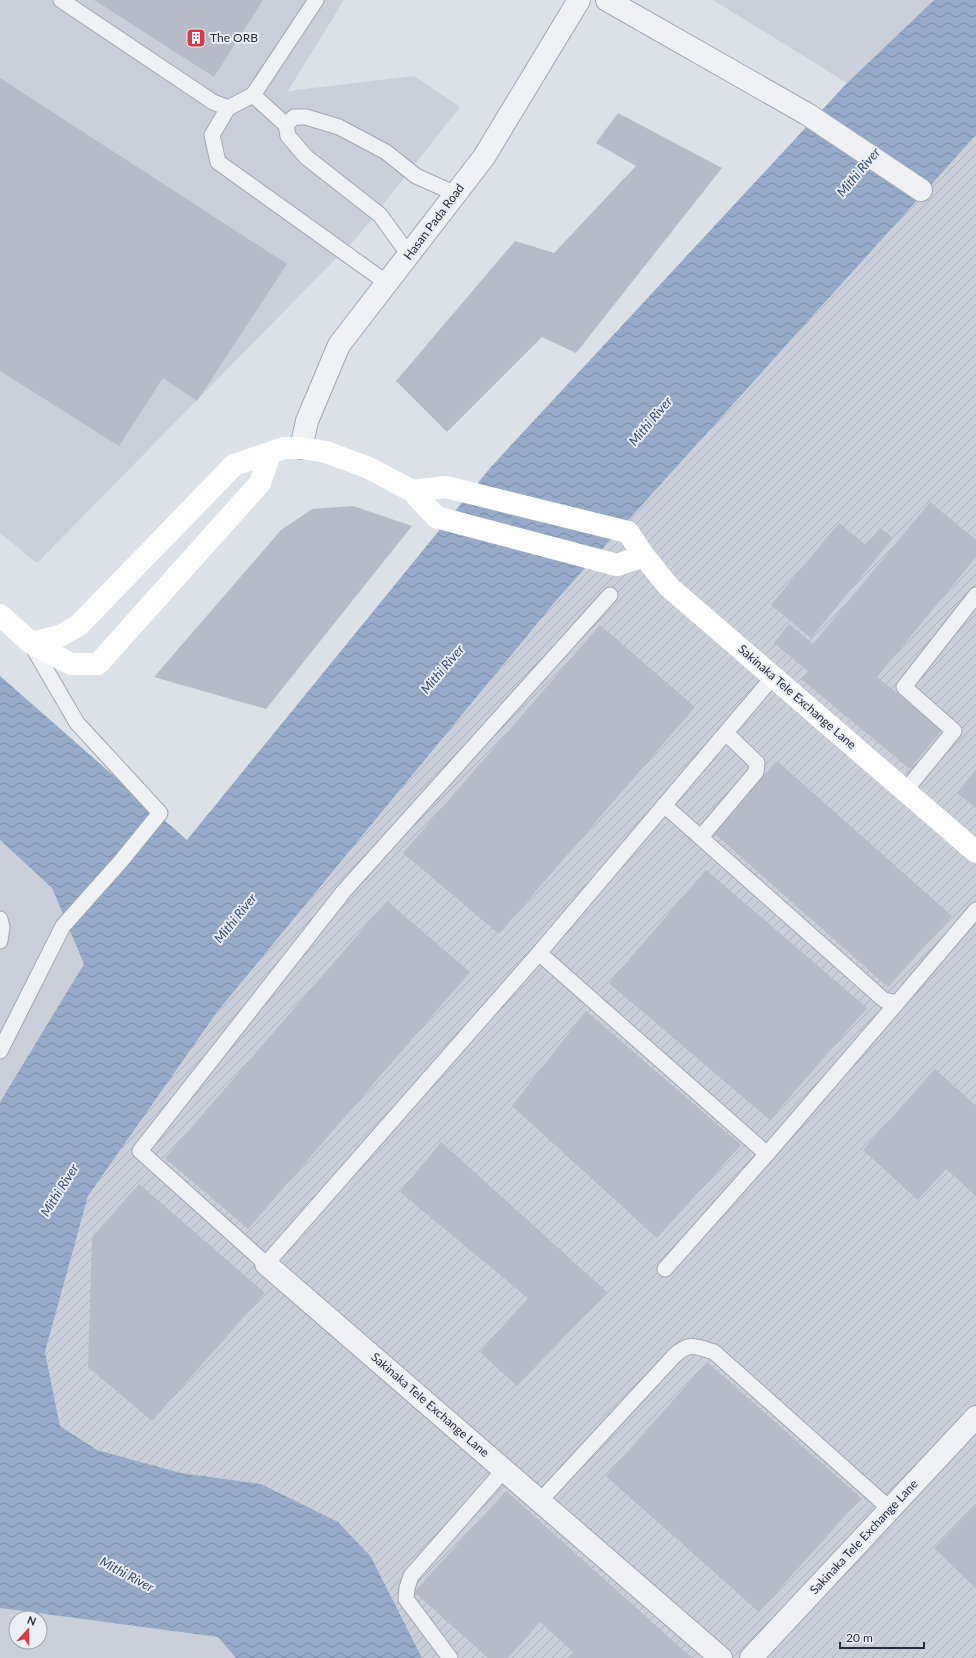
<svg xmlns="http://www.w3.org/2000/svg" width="976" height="1658" font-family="Lato,sans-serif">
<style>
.built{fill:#cacfd9;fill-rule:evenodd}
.industrial{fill:url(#industrial-furrows)}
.water{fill:url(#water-waves)}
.building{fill:#b6bbc7}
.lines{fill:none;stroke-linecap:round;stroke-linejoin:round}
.lane-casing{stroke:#a1a7b1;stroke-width:17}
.street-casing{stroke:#a1a7b1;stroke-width:24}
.lane{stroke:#eff1f5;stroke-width:15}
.street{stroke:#eff1f5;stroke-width:22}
.secondary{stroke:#fff;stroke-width:22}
.labels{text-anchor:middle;stroke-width:4;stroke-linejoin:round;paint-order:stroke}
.poi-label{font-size:12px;fill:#252d3e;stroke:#ebeff5;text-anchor:start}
.street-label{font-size:12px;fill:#252d3e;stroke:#ebeff5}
.water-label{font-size:13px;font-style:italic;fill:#2e4973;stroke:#ebeff5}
</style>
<defs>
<pattern id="industrial-furrows" width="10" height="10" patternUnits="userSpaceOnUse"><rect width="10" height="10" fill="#cacfd9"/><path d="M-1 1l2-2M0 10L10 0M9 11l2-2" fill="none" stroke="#adb2bb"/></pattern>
<pattern id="water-waves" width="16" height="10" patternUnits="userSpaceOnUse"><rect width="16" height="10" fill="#95abc9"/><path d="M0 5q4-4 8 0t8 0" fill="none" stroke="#798ca5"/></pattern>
</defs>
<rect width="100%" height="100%" fill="#dce0e7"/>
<path class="built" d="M0 0H344L288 91 414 76 460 107 359 235 37 563 0 533Z
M713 0H934L847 83Z
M0 840 52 888 84 964 0 1102Z
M0 1608 219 1637 236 1658H0ZM16 1618H40V1642H16Z"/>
<path class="industrial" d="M976 135V1658H422L371 1557 261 1484 181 1473 97 1450 60 1426 45 1352 88 1196 217 1012 559 597Z"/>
<path class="water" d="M934 0H976V135L559 597 217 1012 88 1196 45 1352 60 1426 97 1450 181 1473 261 1484 338 1522 371 1557 422 1658H236L218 1637 0 1608V1102L84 964 52 888 0 840V676L187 840 490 468 847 83Z"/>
<path class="building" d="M94 0H263L214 77Z
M0 78 287 264 197 401 163 378 119 446 0 371Z
M618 113 722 168 576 353 542 337 447 432 396 381 515 241 554 253 636 166 596 143Z
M930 502 976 540V557L877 677 942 730 910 769 801 679 808 671 774 643 789 624 813 644Z
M353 506 412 526 266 709 154 677 281 530 312 509Z
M839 523 866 545 880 528 893 538 811 638 771 605Z
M600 625 695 707 499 934 403 853Z
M777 761 952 916 888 987 713 832Z
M976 769V808L957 793Z
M706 870 867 1008 770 1120 609 983Z
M387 901 470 972 248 1229 165 1158Z
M586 1011 741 1145 657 1238 512 1106Z
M935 1069 976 1106V1196L946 1169 918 1200 863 1150Z
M441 1142 607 1292 517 1386 480 1352 528 1298 400 1192Z
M139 1184 265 1293 152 1421 88 1367 92 1237Z
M707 1362 861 1498 759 1612 606 1476Z
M506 1491 692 1658H567L573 1652 540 1622 508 1658H488L414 1592Z
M976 1505V1588L934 1548Z"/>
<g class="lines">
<defs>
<path id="lane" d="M61 0 213 102 228 108 253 95 316 0
M253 95 286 125
M228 108 212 135 218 162 387 283
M409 255 380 215 306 157 288 136 286 125 294 117H306L339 127 386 152 416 176 456 194
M610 595 344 891 140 1151 266 1264 539 953 773 677
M905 791 954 731 904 687 976 595
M664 805 884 1000 897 1003 976 910
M701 837 756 772 757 763 726 733
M0 919 2 927 0 941
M539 953 767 1154
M0 1051 63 926 121 861 160 813 77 723 31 644
M665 1269 767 1154 897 1003
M540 1501 674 1356C689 1342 695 1346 714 1352L890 1509
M450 1658 406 1599 407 1588 411 1576 504 1470"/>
<path id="street" d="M607 0 807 114 921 190
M301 448 307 421 339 345 484 157 579 0
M266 1264 721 1658
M751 1658 976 1417"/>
</defs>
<use href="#lane" class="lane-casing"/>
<use href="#street" class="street-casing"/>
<use href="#lane" class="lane"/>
<use href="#street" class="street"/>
<path class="secondary" d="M412 491 446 487 628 532 644 556 669 587 976 852
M0 615 31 643 71 664H98L260 483 270 454
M31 643 60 636 79 625 234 465 284 448H301L326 452 369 468 412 491 436 517 617 565 644 556"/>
</g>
<defs>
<symbol id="building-square" viewBox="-11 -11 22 22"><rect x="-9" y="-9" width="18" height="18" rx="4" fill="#d43a48" stroke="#ebeff5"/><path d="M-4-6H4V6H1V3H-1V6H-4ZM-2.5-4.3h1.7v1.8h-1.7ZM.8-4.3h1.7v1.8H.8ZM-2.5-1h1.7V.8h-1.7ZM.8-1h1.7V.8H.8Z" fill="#fff"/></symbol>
</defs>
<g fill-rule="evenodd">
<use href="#building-square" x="185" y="27" width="22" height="22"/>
</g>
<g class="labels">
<g class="poi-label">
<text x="210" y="42">The ORB</text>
</g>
<g class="street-label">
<text transform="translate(434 222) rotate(-53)" y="4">Hasan Pada Road</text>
<text transform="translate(797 697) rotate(41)" y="4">Sakinaka Tele Exchange Lane</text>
<text transform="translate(430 1405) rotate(41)" y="4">Sakinaka Tele Exchange Lane</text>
<text transform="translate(864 1537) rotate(-47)" y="4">Sakinaka Tele Exchange Lane</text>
</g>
<g class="water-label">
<text transform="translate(858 172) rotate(-50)" y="5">Mithi River</text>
<text transform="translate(650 421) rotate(-50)" y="5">Mithi River</text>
<text transform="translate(442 669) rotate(-50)" y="5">Mithi River</text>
<text transform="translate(235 918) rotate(-51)" y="5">Mithi River</text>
<text transform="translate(59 1190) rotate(-58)" y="5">Mithi River</text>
<text transform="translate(127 1574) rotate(28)" y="5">Mithi River</text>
</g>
</g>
<g transform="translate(28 1630) rotate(21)"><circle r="19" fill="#ebeff5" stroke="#9ca1ac"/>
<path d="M0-3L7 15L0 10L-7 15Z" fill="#d43a48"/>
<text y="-6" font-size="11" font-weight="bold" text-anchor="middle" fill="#252d3e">N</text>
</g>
<path d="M840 1642v6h84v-6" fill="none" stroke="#252d3e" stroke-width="2"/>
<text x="846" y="1642" font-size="12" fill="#252d3e" stroke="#ebeff5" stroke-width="3" paint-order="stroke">20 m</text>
</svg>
